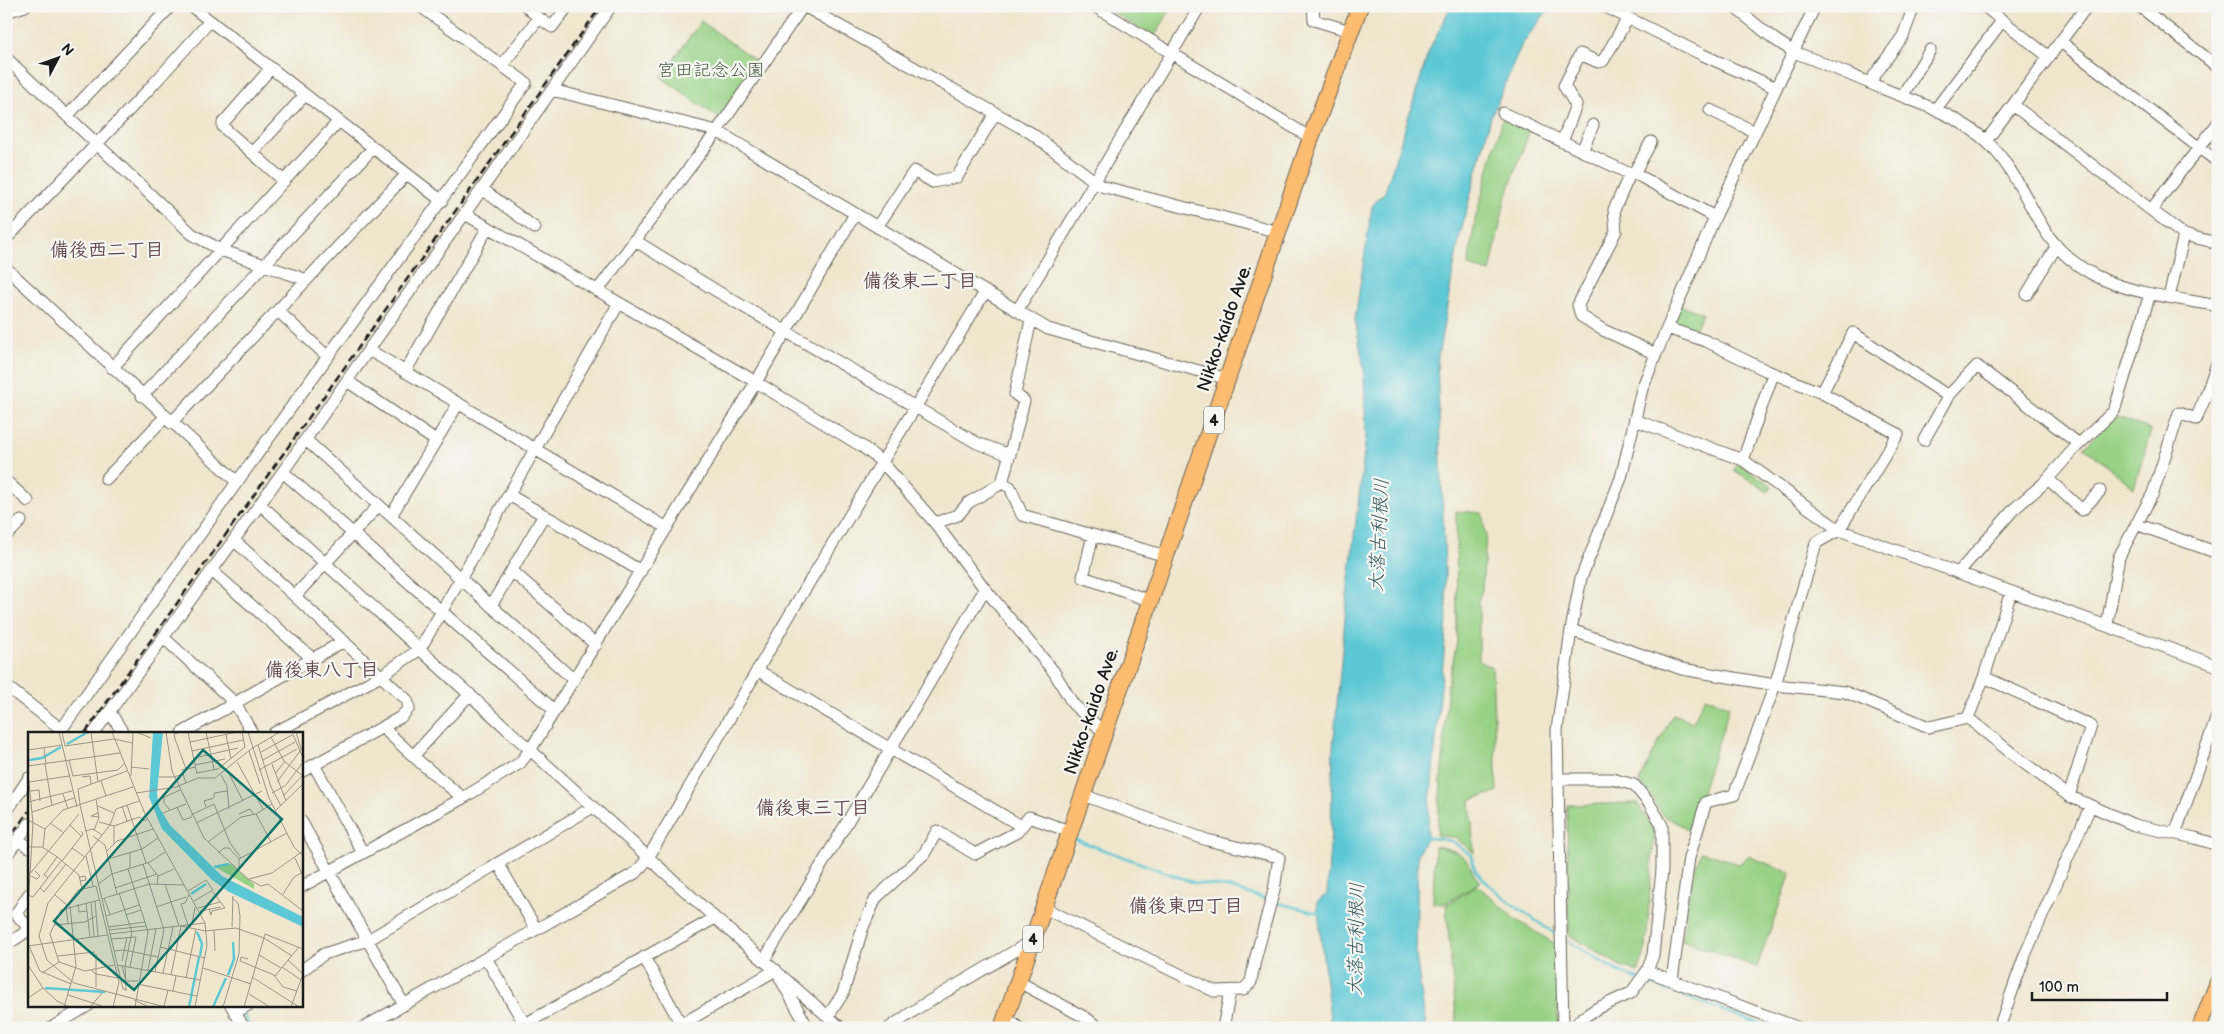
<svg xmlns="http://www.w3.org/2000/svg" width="2224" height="1034" font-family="'Balsamiq Sans','Klee One',sans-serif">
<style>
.green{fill:#98d285;stroke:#5a7750}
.water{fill:#5dc8d5;stroke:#3c7278}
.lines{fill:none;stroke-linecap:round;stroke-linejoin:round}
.stream{stroke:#5dc8d5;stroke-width:2.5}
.minor-casing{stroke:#66635a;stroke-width:13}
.major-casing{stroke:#66635a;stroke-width:16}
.highway-casing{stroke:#66635a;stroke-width:18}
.minor{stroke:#fff;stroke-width:11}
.major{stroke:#febc70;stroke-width:14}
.highway{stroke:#febc70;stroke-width:16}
.rail{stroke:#1c1c1c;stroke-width:2.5;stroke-dasharray:8 4;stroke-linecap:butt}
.labels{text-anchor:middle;stroke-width:4.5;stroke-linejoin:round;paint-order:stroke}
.shield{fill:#f6f6f2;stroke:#5d5d5c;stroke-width:1}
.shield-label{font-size:16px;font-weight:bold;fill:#1c1c1c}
.park-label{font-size:18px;fill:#475c41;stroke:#f6f6f2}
.street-label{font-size:18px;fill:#1c1c1c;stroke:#f6f6f2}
.neighbourhood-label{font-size:19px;font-weight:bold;fill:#644752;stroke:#f6f6f2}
.water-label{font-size:19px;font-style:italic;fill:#33585d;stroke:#f6f6f2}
.inset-river{fill:none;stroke:#5dc8d5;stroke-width:2.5}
.inset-road{fill:none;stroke:#9b9587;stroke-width:1}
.view{fill:#0f766e;fill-opacity:0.15;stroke:#0f766e;stroke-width:2.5}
.inset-edge{fill:none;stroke:#1c1c1c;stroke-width:2.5}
</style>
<rect width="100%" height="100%" fill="#f6f6f2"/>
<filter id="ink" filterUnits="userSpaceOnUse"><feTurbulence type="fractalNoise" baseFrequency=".02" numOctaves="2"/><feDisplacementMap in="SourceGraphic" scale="10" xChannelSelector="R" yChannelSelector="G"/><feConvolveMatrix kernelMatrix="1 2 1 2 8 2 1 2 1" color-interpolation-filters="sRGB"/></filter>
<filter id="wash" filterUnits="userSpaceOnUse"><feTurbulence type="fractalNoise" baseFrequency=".0096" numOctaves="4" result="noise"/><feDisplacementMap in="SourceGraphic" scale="20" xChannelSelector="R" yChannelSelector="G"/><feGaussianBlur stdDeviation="1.12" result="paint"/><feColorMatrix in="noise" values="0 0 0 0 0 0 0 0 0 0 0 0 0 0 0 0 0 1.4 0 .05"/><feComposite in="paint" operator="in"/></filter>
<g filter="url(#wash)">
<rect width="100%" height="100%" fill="#f0e6ce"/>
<path class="green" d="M1116 6H1173L1154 37 1112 12Z
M701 21 760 64 720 119 661 77Z
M1503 118 1530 130 1505 200 1490 272 1468 266 1475 220Z
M1680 305 1702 313 1694 333 1674 327 1673 323Z
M2118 417 2151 430 2134 488 2084 447 2113 418Z
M1738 463 1772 486 1768 492 1734 470Z
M1456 511 1482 513 1486 536 1482 590 1479 598V660L1485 665 1492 666 1497 792 1470 800 1474 853 1455 837 1437 836 1448 684 1457 642Z
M1705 697 1729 706C1720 747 1700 782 1696 824L1691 825 1690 830 1662 815 1650 794 1639 782 1673 714 1693 722Z
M1637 803 1654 831 1646 948 1638 972 1621 966 1569 935 1567 805Z
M1435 846C1447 848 1461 852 1468 862 1473 870 1473 876 1481 882L1444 904 1433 903Z
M1701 851 1739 864 1748 856 1791 873 1757 967 1682 940 1691 883Z
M1477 885 1515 919 1557 945 1558 1028H1457L1446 905Z"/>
<path class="water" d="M1451 6H1551L1522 44 1491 117 1459 239 1437 362 1447 620 1427 836 1418 854 1416 955 1426 1028H1331L1317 902 1327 894 1331 829 1333 748 1347 596 1366 437 1364 369 1355 319 1372 206 1385 192 1429 51Z"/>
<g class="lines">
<path class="stream" d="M1424 837 1452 841 1472 856C1473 861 1473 867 1476 871 1494 893 1533 919 1557 935
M1074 839 1195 883 1227 887 1268 900
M1274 902 1322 914
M1564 939 1617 971 1638 979
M1643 981 1771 1028
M242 1013 251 1028"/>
</g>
</g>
<g filter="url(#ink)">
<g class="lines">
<defs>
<path id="minor" d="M191 6 442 201
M804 6 1031 133 1101 186 1279 232
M1094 6 1311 138
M1313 6 1314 20 1350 31
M1604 6 1703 55 1776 88
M1733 6 1774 39 1794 52C1826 64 1857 78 1889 91 1922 104 1959 116 1986 141 2011 163 2025 198 2042 226 2081 291 2150 293 2218 306
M1984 6 2049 57
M2139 6 2218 67
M6 12 25 6
M539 18 552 27 568 6
M2061 42 2218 162
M6 58 192 234 221 250 307 280
M502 65 539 18 526 6
M271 68 223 123V127L284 181
M1869 83 1903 36 1914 6
M552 90 717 131 1048 329 1228 379
M1902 96 1930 50
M2013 105 2184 235 2218 243
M1710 110 1755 132
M1935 110 2002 21
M1503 113 1630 174 1634 173 1715 217
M67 116 171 6
M1986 141 2087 6
M1562 142 1576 105 1564 86 1580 54 1598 62 1603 61 1628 18
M1582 151 1593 125
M252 153 305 95
M1634 173 1651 142
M1630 174 1614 210 1616 231 1578 305 1581 316 1603 330 1656 354
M482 189 535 228
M2151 210 2218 123
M465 214 756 382 863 447 883 463 935 523 985 589 1054 672 1073 704 1106 734
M877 227 914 171 933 182 957 177 995 114
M6 239 150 88 210 21
M634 240 715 290 977 443 1010 455
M6 268 237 482
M597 291 717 131 803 6
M2027 294 2056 247
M2169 297 2184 235
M278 311 328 357
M1017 311 1200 6
M1667 328 1706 341 1765 370 1822 393 1898 434 1839 530 1816 543 1775 685 1734 795 1706 802 1689 858 1672 980
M369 350 667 528
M112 368 339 121
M405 372 488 227
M347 381 436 441
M1822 393 1853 333 1945 394H1950L1977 366 2079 444
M142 396 373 148
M1635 420 1743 460 1839 530 2218 666
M171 423 407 174
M306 440 574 680
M1924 440 1950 394
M1743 460 1773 374
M283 472 555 711
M106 479 165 417
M2048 479 2082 510 2100 491
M6 481 28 501
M1002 483 1010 487 1022 515 1166 556
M509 495 641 571
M260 504 715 918 841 1028
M391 516 458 404
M935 523 958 515 968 503 1002 483 1024 401 1015 394 1031 320
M2136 524 2218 553
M1093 535 1083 577 1151 601
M6 536 21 521
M234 540 407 700 409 708 401 717 301 772
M212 571 313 659
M512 571 596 645
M1958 573 2014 509 2043 484 2074 449 2114 411 2150 294
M295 596 379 505
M491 606 544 515
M2107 625 2119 557 2153 493 2179 413 2196 419 2205 398 2218 361
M1571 630 1682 669 1775 685 1845 692 1929 727 1968 718
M164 638 235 703 252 733
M757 670 1021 826
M1984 677 2091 726 2069 796
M6 686 61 729
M110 712 123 733
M1968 718 2020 760 2069 796 2134 825 2195 838 2218 845
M1968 718 1984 677 2011 592
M383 728 422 764 463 798
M59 733 237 482 526 83 420 6
M94 733 260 504 611 6
M182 733 344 641
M274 733 381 676 420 649 619 303
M413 756 470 694
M314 765 363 853
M1559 779H1612L1634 785 1649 803 1662 825V870L1653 955 1647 971 1631 993 1596 1009 1581 1019 1574 1028
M6 812 29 778
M301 821 404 1005
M2175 834 2218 714
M18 840 29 847
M6 856 29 824
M498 863 536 929
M301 887 463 798 520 763 531 749 756 382 855 214
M29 894 16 914 29 928
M1044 908 1214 991 1243 990 1251 982 1255 960 1274 890 1279 857 1207 840 1083 795
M6 945 29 930
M644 957 681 1024
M486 958 527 1028
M764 960C840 837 911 713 985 589
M301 971 324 954 368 940 593 807
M1647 971 1799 1028
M780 978 808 1028
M1019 982 1086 1018 1099 1028
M231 1005 244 1028
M235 1013 248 1005
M829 1015 843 993 863 927 876 898 924 854 937 831 975 854 1017 832 1029 817 1069 831
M1006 1018 1019 1028
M51 1028 89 1005
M363 1028 637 872 648 858 796 604 985 292
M518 1028 715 918
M675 1028 776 970
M889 1028 921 1006 1032 941
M1223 1028 1230 992
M1563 1028 1557 730 1571 630 1581 578 1621 478 1642 389 1656 354 1715 217 1815 6
M1999 1028 2025 955 2090 807"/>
<path id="major" d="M2199 1028 2218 980"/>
<path id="highway" d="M1002 1028 1313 132 1360 6"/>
</defs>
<use href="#minor" class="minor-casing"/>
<use href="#major" class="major-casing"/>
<use href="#highway" class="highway-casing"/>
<use href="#minor" class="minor"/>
<use href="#major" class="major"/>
<use href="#highway" class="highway"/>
<path class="rail" d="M85 733 601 6
M6 842 29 811"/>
</g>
</g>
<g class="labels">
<g class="shield">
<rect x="1204" y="406.5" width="20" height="27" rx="4"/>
<rect x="1023" y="925.5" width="20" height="27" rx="4"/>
</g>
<g class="shield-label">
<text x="1214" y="426">4</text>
<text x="1033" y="945">4</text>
</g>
<g class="park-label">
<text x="711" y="76">宮田記念公園</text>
</g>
<g class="street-label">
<text transform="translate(1224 328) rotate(-71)" y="6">Nikko-kaido Ave.</text>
<text transform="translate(1091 711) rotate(-71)" y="6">Nikko-kaido Ave.</text>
</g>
<g class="neighbourhood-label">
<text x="107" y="256">備後西二丁目</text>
<text x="920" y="287">備後東二丁目</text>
<text x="322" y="676">備後東八丁目</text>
<text x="813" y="814">備後東三丁目</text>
<text x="1186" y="912">備後東四丁目</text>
</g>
<g class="water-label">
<text transform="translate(1378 535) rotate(-87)" y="7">大落古利根川</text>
<text transform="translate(1355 939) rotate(-89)" y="7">大落古利根川</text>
</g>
</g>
<g transform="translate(28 732)">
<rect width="275" height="275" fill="#f0e6ce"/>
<path d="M203 132 226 152V157L187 135Z" fill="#98d285"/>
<path d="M125 0H135L129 62 131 75 142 93 194 144 275 185V195L201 160 184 148 134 97 121 65Z" fill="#5dc8d5"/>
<path class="inset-river" d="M39 12 60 0M1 28 14 26 33 15M186 135 201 132M163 162 178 152M169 200 174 212 172 224M200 243 206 227 205 210M17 256 77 260M161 275 171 225M185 275 198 246"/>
<path class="inset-road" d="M31 0 49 75M34 0 37 14 86 7 104 11M63 0 70 50M84 0 117 82 177 191 179 213 167 275M108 0 123 6M138 0 144 39 176 106 220 147 233 154 240 152 275 179M153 0 146 2 147 7 158 37M160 0 169 42M178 0 186 37M220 0 241 66 266 115 275 124M264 0 275 26M268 0 273 17M198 3 203 27M243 5 256 29 275 44M162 10 209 0M230 13 243 55 253 74M16 16 18 32M0 18 34 13M164 19 215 8M221 19 232 52M233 20 264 3M166 26 210 16M41 28 45 44 90 38 96 32M235 28 267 10M209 30 235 77M17 32 24 74M244 32 258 69M167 33 197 27M0 34 92 21M103 35 121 37M153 38 168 35M199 38 215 69M231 38 269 17M0 41 5 91 0 175M169 41 190 37 217 15 214 0M247 42 257 29M193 43 199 54 201 77M103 44 105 0M54 45 62 44 63 52M131 45H146L155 42 158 51M73 49 78 64M1 50 41 44M249 50 275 15M2 59 11 58 12 69M108 61 148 55 170 46H187L223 17 252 0M244 61 258 53 275 30M35 62 40 77M256 63 275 43M136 65V71L142 78M132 67 152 58M111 69 88 77 82 93 20 171 11 204 19 228 46 251 137 275M0 70 44 59M52 72 50 57 99 39M52 73 95 257 98 258M99 73 118 131M70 74 86 81M94 74 99 89M149 75 155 88 164 85M178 75 176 69 186 66V61L199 59M247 79 275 52M4 80 46 66M70 81 63 84 71 85M135 81 158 72M211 82 222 77 226 83M228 82 243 110M163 83 186 72 202 111 213 126M0 88 17 97M71 90 86 94 111 85 116 89 119 87M22 91 36 101M168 91 234 59M42 93 53 104M66 98 71 86 68 67M57 99 65 97 74 103M65 104 77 113 89 162M180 110 213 85 228 82 244 72M86 112V94M0 115H14L28 124 51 143 54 157M15 115 17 97 35 78 105 55M44 116 57 125M79 119 89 109 125 97M102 120V136M190 121 196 116H201L211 127V137M58 124 65 154M267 126 275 144M80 127 114 117 130 106M211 127 259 101M34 129 55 102 53 99M120 131 130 144 129 152M115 132 136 198 127 240M100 137 120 200 107 275M0 144 51 82M3 144 9 147 12 144 7 139M130 144 146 137M52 145 57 144 58 148 52 149M20 146 16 143 29 125M221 147 244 141 275 119M70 152 84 142 122 130 137 120M137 152 151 194M12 156 16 160 38 132M87 156 129 142M160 159 178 148 185 158 166 169M91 161 104 200 97 234 98 259M255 162 266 145 275 140M0 163 5 165 33 129M27 163 39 173M76 166 82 182M74 167 121 152 156 153M67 169 70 204M63 170 66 204M58 171 62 205M50 172 51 180 59 179M38 175 50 158 68 154 91 250 85 275M38 175 40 191M128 175 158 165M170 176 192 170M181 177 183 183 184 179 197 176 185 160M172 179 193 175M98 183 113 178M78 184 111 173M164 192 167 175M26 193 57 190 68 184M160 193 153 172 157 171 161 163M153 194 177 199 208 196 236 206 264 224M81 195 117 190M204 195 205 164M81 198 118 194M186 198 187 219M82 202 177 191M83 207 108 205 102 235M0 214 79 203M1 214 12 239 43 252M132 215 177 226M86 219 96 218 130 225M231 223 253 236M30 224 67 220M220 227 213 225 212 229 246 243 255 255 269 259M260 228 275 242 263 275M94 229 99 205M31 230 22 202 33 178 71 168M0 233 15 256 29 269 42 275M89 233 172 248M94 234 98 249H110M254 235 273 248M175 236 223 252M63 238 68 242 90 246M120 238 128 197M14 241 31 230 57 239 86 233M135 241 145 195M143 243 153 194M247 244 271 215M224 245 271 275M158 246 168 197M109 252 169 264M68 255V222M145 259 148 244M221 262 242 275M40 263 77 275M0 266 15 256M106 268 121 275M136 274 140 258M36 275 48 234 42 174M62 275 74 261M195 275 211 222 212 184 210 171 204 166M216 275 237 202 275 217"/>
<path class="view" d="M175 18 254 87 106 258 26 189Z"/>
<rect width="275" height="275" class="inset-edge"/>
</g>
<rect width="2224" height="1034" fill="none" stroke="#f6f6f2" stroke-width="25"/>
<g transform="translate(58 58) rotate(49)" stroke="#f6f6f2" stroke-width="4" paint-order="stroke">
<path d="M0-4L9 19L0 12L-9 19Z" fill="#1c1c1c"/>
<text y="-8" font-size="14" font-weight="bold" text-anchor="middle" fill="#1c1c1c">N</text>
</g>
<path d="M2032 992v8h135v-8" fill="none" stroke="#1c1c1c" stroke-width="2.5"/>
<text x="2039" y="992" font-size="15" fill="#1c1c1c" stroke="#f6f6f2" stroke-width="4" paint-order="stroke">100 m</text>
</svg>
